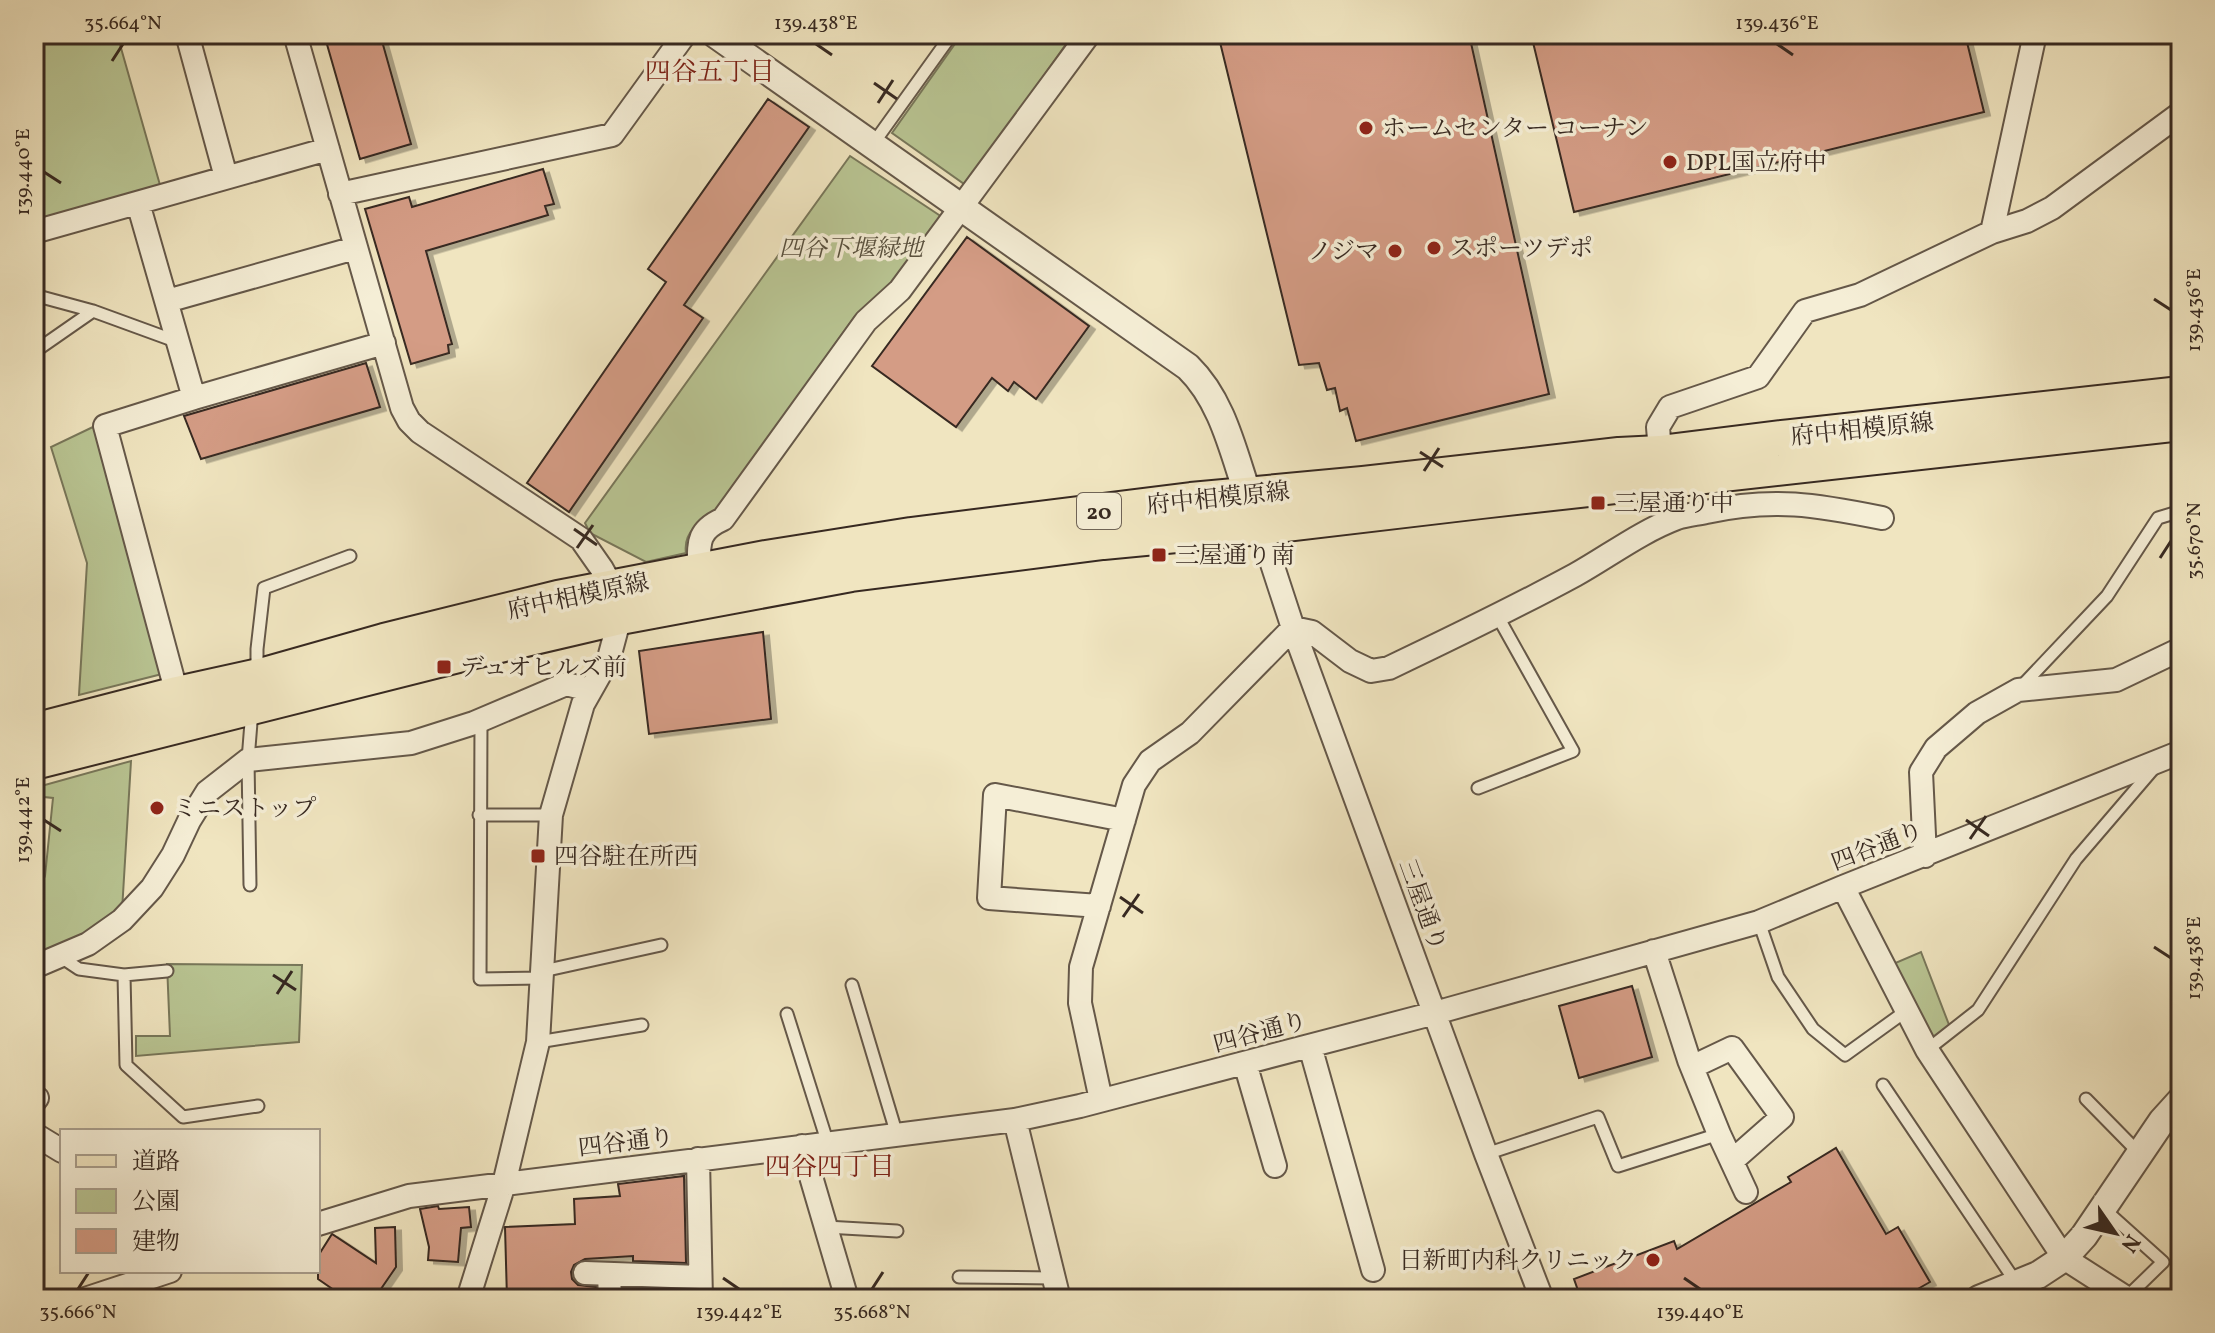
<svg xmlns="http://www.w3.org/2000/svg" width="2215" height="1333" font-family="Vollkorn,'Noto Serif JP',serif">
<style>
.green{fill:#b9c593;stroke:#78775a;stroke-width:2}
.building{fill:#d49c85;stroke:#372921;stroke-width:2;filter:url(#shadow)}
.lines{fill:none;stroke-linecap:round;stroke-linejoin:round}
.service-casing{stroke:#655849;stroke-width:15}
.minor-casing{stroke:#655849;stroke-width:26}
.tertiary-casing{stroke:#655849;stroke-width:30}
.primary-casing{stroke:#372921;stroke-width:38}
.service{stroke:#f5eed6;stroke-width:11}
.minor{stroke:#f5eed6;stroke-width:22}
.tertiary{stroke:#f5eed6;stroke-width:26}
.primary{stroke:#f0e5c0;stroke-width:34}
.ticks{fill:none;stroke:#372921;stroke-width:3}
.poi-dot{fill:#8f2418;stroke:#f5eed6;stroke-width:3}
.labels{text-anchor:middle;stroke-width:7;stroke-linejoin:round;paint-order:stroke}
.shield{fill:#f5eed6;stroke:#706457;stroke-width:2}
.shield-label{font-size:22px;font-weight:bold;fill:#372921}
.poi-label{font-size:24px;fill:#372921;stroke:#f5eed6;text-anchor:start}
.park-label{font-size:24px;font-style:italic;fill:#58503e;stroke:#f5eed6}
.street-label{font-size:24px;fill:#372921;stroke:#f5eed6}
.neighbourhood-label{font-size:26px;fill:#7a1f14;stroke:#f5eed6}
.neatline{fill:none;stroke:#372921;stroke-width:3}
.ticks-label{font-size:20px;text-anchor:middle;fill:#372921}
</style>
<defs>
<filter id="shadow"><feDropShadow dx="6" dy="3.5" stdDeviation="0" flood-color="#0004"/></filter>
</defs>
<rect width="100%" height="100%" fill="#f0e5c0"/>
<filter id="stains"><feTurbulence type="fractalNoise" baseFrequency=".0025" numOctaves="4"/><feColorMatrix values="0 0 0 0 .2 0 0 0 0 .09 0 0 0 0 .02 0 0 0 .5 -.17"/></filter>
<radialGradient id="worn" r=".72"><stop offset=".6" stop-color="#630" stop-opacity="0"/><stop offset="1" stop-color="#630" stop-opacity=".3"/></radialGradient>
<path class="green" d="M34 34H117L160 185 34 222Z
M962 34H1073L967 186 892 133Z
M850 156 942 217 892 287 855 316 715 513C699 522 683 532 686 553L646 562 590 533 585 523Z
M95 426 162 674 79 695 87 563 51 447Z
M131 761 122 911 84 940 34 961V901L45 876 53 798 34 796V788Z
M1921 952 1951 1030 1927 1047 1886 967Z
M167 964 302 965 299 1042 136 1056V1036H170Z"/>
<path class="building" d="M324 34H380L411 144 360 159Z
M1218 34H1469L1549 394 1356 441 1347 408 1340 411 1335 388 1327 390 1319 363 1299 365Z
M1531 34H1965L1984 112 1574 212Z
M768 99 809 127 684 305 703 318 569 512 527 483 666 282 648 269Z
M543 169 554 204 545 206 548 215 426 251 452 344 448 345 449 353 411 364 365 209 409 197 412 207Z
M967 237 1089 326 1036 399 1014 382 1008 391 992 378 956 427 872 366Z
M366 363 380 407 201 459 184 416Z
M763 632 771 719 649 734 639 651Z
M1632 986 1652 1057 1579 1078 1559 1006Z
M1836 1148 1886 1234 1898 1227 1930 1282 1900 1299H1581L1574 1279 1674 1241 1677 1249 1791 1182 1788 1177Z
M684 1176 686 1263 633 1261V1256L585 1259 574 1265 571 1272 572 1279 578 1285 596 1287V1298L507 1299 505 1227 575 1224 574 1199 620 1196 618 1184Z
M438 1206 439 1209 469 1207 471 1227 461 1228 458 1262 428 1260 429 1247 420 1209Z
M395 1227 396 1267 374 1299H347L318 1279V1256L332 1234 376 1263 375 1228Z
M633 1289 687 1291V1299H634Z"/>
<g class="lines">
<defs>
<path id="service" d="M873 144 952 34
M34 295 93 311 178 342
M34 352 93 311
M257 672V649L264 588 350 556
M2021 687 2107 596 2158 518 2181 511
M481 720 480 979 542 978
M1478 788 1573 751 1498 617
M479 815H551
M250 885 248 760 252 710
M1759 922 1778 977 1813 1029 1845 1055 1906 1011
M61 957 79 969 124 975 126 1065 183 1117 258 1106
M543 971 661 945
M124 975 167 971
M852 985 897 1135
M787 1014 828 1144
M538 1042 642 1025
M1927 1050 1978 1010 2076 859 2154 768
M1883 1085 2017 1284
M2086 1099 2139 1153
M1486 1154 1598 1117 1618 1166 1719 1134
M2104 1209 2163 1262 2126 1298
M826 1227 897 1231
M959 1277 1054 1278"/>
<path id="minor" d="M187 34 226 177
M295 34 402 408 409 421 420 432 581 539 602 569 612 587 620 617 609 658 583 704 551 815 538 1042 504 1184 468 1299
M340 194 612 135 685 34
M138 203 194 398
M34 232 328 149
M1992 232 2035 34
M167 301 355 248
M1661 464 1658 427 1670 407 1758 377 1805 311 1860 295 1992 232 2027 221 2052 208 2181 113
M1260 527 1293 628 1486 1154 1542 1299
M699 571C699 544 696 531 723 519L866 321 900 290 1089 34
M177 694 105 426 194 398 384 343
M1925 856 1921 772 1936 748 1977 713 2018 690 2116 680 2181 649
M1843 887 1927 1050 2064 1258 2128 1299
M1099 906 989 898 995 795 1124 820
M1654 951 1689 1060 1719 1134 1746 1192
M34 967 88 944 122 920 152 888 173 855 189 821 207 792 248 760 411 743 474 723 566 684 590 690
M1310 1046 1373 1270
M1245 1063 1275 1166
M1692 1067 1732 1048 1782 1117 1732 1161
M34 1096 37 1098 34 1102
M1101 1100 1080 1003 1081 967 1134 785 1150 761 1190 733 1293 628 1312 632 1350 661 1371 671 1389 668C1452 638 1514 608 1575 575 1609 556 1640 532 1677 518 1686 515 1697 514 1706 512 1773 497 1817 505 1882 518
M1015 1120 1059 1299
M34 1134 62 1151
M802 1146 847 1299
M698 1159 701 1299
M318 1224 409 1196 1015 1120 1080 1106 1435 1013 1759 922 1843 887 2181 752
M585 1273 700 1277
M609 1274 610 1299
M85 1299 170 1271"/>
<path id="tertiary" d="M715 34 1188 367C1226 404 1235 462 1253 509
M1979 1299 2038 1275 2064 1258 2084 1236 2162 1121 2181 1100"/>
<path id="primary" d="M34 731 177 694 264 675 384 641 558 598 766 558 911 535 1191 500 1363 484 1619 455 1660 453 1790 437 2181 394
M34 762 470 652 620 617 851 574 1103 542 1260 527 1481 501 2181 423"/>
</defs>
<use href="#service" class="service-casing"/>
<use href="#minor" class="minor-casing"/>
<use href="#tertiary" class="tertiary-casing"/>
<use href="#primary" class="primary-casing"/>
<use href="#service" class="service"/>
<use href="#minor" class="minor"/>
<use href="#tertiary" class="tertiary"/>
<use href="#primary" class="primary"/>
</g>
<path class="ticks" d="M816 44 832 55M1777 44 1793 55M112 61 123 44M874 83 897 99M878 103 893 80M44 172 61 183M2154 299 2171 310M1420 452 1443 467M1424 471 1439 448M574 529 597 545M577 548 593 525M2160 558 2171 541M44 820 61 831M1966 820 1989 836M1970 839 1986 816M1120 897 1143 913M1123 917 1139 894M2154 947 2171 958M273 975 296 990M277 994 292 971M723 1278 739 1289M1684 1278 1700 1289M78 1289 89 1272M872 1289 883 1272"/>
<g class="poi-dot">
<circle cx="1366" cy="128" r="8"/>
<circle cx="1670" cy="162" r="8"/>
<circle cx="1434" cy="248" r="8"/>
<circle cx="1395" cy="251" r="8"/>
<rect x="1590" y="495" width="16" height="16" rx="4"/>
<rect x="1151" y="547" width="16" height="16" rx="4"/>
<rect x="436" y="659" width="16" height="16" rx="4"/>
<circle cx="157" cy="808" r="8"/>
<rect x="530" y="848" width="16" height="16" rx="4"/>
<circle cx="1653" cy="1260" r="8"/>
</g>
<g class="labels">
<rect class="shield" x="1077" y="493" width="44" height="36" rx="6"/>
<g class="shield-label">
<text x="1099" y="519">20</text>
</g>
<g class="poi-label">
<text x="1382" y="136">ホームセンター コーナン</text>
<text x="1686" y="170">DPL国立府中</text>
<text x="1450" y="256">スポーツデポ</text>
<text x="1379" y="259" text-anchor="end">ノジマ</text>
<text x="1614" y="511">三屋通り中</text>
<text x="1175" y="563">三屋通り南</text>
<text x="460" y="675">デュオヒルズ前</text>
<text x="173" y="816">ミニストップ</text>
<text x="554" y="864">四谷駐在所西</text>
<text x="1637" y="1268" text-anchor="end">日新町内科クリニック</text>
</g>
<g class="park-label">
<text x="851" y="256">四谷下堰緑地</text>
</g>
<g class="street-label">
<text transform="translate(1862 429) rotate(-6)" y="8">府中相模原線</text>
<text transform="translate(1218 498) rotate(-6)" y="8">府中相模原線</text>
<text transform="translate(578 596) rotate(-12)" y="8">府中相模原線</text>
<text transform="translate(1877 846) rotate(-21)" y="8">四谷通り</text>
<text transform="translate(1423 905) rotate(70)" y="8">三屋通り</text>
<text transform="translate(1260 1032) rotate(-15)" y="8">四谷通り</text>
<text transform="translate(626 1142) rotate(-7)" y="8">四谷通り</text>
</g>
<g class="neighbourhood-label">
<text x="710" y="80">四谷五丁目</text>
<text x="830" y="1175">四谷四丁目</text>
</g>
</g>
<rect width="2215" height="1333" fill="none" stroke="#f0e5c0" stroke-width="88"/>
<rect x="60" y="1129" width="260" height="144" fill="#f5eed6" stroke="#a99f8e" stroke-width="2"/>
<rect x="76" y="1155" width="40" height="12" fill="#f0e5c0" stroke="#a99f8e" stroke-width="2"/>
<text x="132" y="1169" font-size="24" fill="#372921">道路</text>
<rect x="76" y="1189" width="40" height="24" fill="#b9c593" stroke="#a99f8e" stroke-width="2"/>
<text x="132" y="1209" font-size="24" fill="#372921">公園</text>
<rect x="76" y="1229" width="40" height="24" fill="#d49c85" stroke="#a99f8e" stroke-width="2"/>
<text x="132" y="1249" font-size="24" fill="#372921">建物</text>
<g transform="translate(2115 1233) rotate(124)" stroke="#f5eed6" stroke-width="6" paint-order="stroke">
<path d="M0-6L14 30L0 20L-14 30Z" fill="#372921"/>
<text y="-12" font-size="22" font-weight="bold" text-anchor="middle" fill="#372921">N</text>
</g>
<rect x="44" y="44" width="2127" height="1245" class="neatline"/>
<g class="ticks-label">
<text x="123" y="29">35.664°N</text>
<text x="816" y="29">139.438°E</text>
<text x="1777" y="29">139.436°E</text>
<text transform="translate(22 172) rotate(-90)" y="7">139.440°E</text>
<text transform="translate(2193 310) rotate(-90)" y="7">139.436°E</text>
<text transform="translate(2193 541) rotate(-90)" y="7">35.670°N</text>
<text transform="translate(22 820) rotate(-90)" y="7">139.442°E</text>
<text transform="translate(2193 958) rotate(-90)" y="7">139.438°E</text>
<text x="78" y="1318">35.666°N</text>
<text x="739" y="1318">139.442°E</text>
<text x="872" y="1318">35.668°N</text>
<text x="1700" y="1318">139.440°E</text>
</g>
<rect width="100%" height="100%" filter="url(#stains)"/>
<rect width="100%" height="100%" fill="url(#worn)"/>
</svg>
